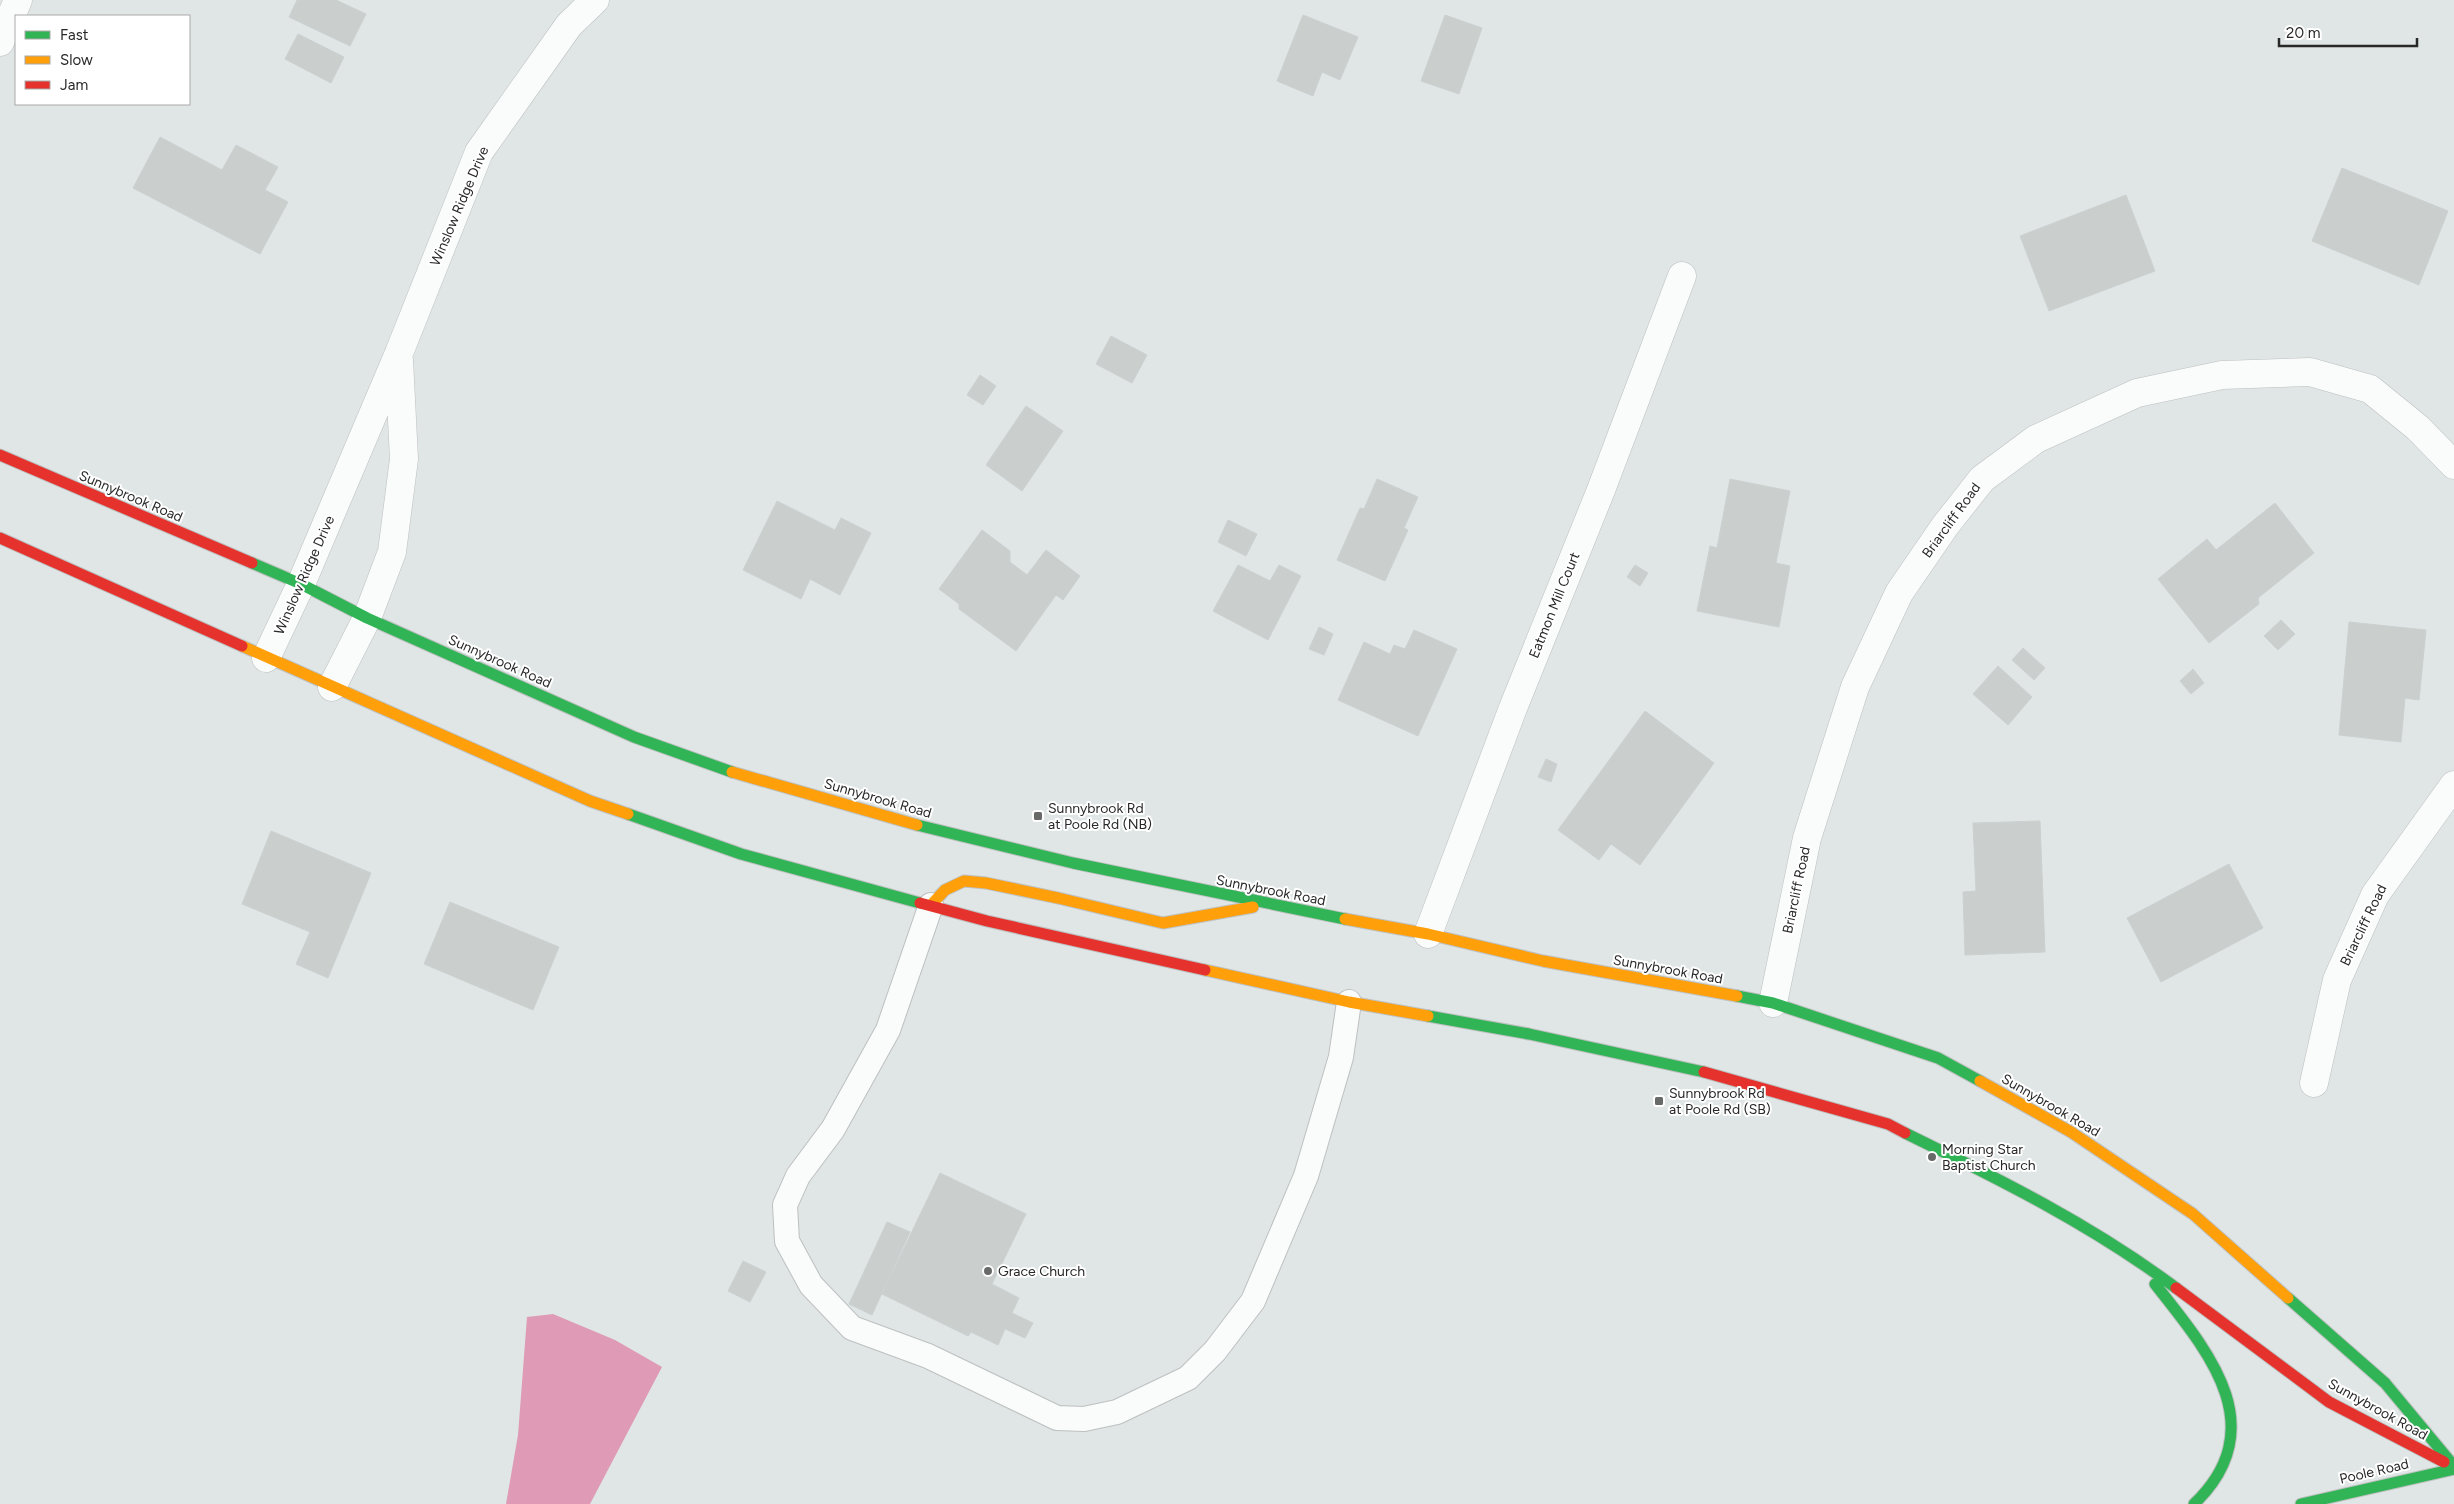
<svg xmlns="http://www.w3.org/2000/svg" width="2454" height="1504" font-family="Figtree,sans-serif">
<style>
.water{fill:#df9ab5}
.building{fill:#cacfce;stroke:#cbd1d0}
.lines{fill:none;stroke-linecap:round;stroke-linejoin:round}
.lane-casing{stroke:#bec0c0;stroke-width:26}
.street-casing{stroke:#bec0c0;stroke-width:29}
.fast-casing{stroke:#bec0c0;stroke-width:13}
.slow-casing{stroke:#bec0c0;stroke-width:13}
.jam-casing{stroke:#bec0c0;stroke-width:13}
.lane{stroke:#fafbfb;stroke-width:24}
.street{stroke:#fafbfb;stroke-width:28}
.fast{stroke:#30b455;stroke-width:11}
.slow{stroke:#ff9f0a;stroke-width:11}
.jam{stroke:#e5322d;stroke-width:11}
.poi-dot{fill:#686a6a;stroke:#fff;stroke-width:2}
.labels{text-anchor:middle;stroke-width:4;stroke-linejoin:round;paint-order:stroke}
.street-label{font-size:14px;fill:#282828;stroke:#fff}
.poi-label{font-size:14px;fill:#282828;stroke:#fff;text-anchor:start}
</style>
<rect width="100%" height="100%" fill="#dfe6e5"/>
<path class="water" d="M553 1314 615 1340 662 1367 590 1504H506L518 1435 527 1317Z"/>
<path class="building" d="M297 0H336L366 14 350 46 289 17Z
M1303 15 1358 37 1340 80 1322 72 1313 96 1277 81Z
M1445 15 1482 28 1459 94 1421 81Z
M298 34 344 57 331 83 285 59Z
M160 137 222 170 236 145 278 167 265 190 288 202 260 254 133 188Z
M2342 168 2448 211 2419 285 2312 241Z
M2126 195 2155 271 2049 311 2020 236Z
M1111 336 1147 355 1132 383 1096 364Z
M980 375 996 386 983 405 967 395Z
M1026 406 1063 431 1022 491 986 465Z
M1377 479 1418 497 1404 528 1408 530 1385 581 1337 560 1360 508 1364 509Z
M1730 479 1790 491 1776 563 1790 566 1779 627 1697 611 1710 546 1717 548Z
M777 501 835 530 841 518 871 533 840 595 810 579 801 599 743 570Z
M2275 503 2314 553 2258 598 2259 604 2209 643 2158 579 2207 539 2216 550Z
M1228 520 1257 534 1246 556 1218 542Z
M982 530 1010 551V562L1027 575 1046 550 1080 576 1063 600 1056 595 1016 651 959 609V604L939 589Z
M1238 565 1270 581 1279 565 1301 576 1268 640 1213 611Z
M1635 565 1648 573 1640 586 1627 577Z
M2281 620 2295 634 2278 650 2264 636Z
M2349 622 2426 630 2419 700 2405 698 2401 742 2339 735Z
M1319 627 1333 634 1324 655 1309 649Z
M1414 630 1457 649 1418 736 1338 700 1364 642 1390 654 1394 645 1405 649Z
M2023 648 2045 668 2034 680 2012 660Z
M1998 666 2032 697 2008 725 1973 694Z
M2193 669 2204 683 2191 694 2180 681Z
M1645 711 1714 763 1640 865 1611 844 1599 860 1558 830Z
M1546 759 1557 764 1551 782 1538 777Z
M2040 821 2045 952 1965 955 1963 892 1976 891 1973 823Z
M271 831 371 873 328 978 296 964 310 932 242 904Z
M2229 864 2263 928 2161 982 2127 918Z
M450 902 559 947 533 1010 424 964Z
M940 1173 1026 1214 992 1284 1019 1298 1012 1313 1033 1323 1025 1338 1005 1329 998 1345 971 1332 968 1336 882 1294Z
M887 1222 910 1232 872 1315 849 1304Z
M743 1261 766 1272 750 1302 728 1291Z"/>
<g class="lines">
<defs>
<path id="lane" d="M931 905 888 1030 833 1129 798 1176 785 1205 787 1241 811 1285 852 1328 928 1356 1057 1418 1084 1419 1117 1412 1188 1378 1215 1351 1253 1301 1306 1176 1341 1057 1349 1002"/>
<path id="street" d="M0 42 18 0
M266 658 301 584 399 353 479 152 569 25 595 0
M332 687 367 618 392 552 404 459 399 360
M1428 934 1513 708 1601 490 1682 276
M1773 1003 1807 838 1855 687 1899 593 1945 526 1982 479 2036 439 2137 393 2222 375 2310 372 2370 389 2418 428 2454 465
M2314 1083 2337 980 2375 895 2454 785"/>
<path id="fast" d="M252 563 301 584 367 618 634 737 732 772
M628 814 741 854 920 903
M917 825 1073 863 1345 919
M1737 996 1773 1003 1938 1058 1980 1081
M1428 1016 1529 1034 1704 1072
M1905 1133C1999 1179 2092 1225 2176 1288
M2155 1284C2208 1351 2274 1427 2194 1504
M2288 1298 2385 1383 2454 1466
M2301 1504 2454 1469"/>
<path id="slow" d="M242 646 590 801 628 814
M732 772 917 825
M931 905 945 890 964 881 986 883 1058 898 1163 923 1253 907
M1345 919 1428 934 1543 961 1737 996
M1205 970 1349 1002 1428 1016
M1980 1081 2071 1132 2193 1214 2288 1298"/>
<path id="jam" d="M0 455 252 563
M0 538 242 646
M920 903 987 921 1205 970
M1704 1072 1888 1124 1905 1133
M2176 1288 2329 1402 2444 1462"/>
</defs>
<use href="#lane" class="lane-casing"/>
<use href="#street" class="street-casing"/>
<use href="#fast" class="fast-casing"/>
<use href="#slow" class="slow-casing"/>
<use href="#jam" class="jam-casing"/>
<use href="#lane" class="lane"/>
<use href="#street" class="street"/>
<use href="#fast" class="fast"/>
<use href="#slow" class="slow"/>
<use href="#jam" class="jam"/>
</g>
<g class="poi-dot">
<rect x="1033" y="811" width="10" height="10" rx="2.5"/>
<rect x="1654" y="1096" width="10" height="10" rx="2.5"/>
<circle cx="1932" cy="1157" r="5"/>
<circle cx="988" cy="1271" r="5"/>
</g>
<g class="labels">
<g class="street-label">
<text transform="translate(459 206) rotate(-67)" y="5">Winslow Ridge Drive</text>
<text transform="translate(131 496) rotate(23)" y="5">Sunnybrook Road</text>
<text transform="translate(1951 520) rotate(-54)" y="5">Briarcliff Road</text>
<text transform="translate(304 575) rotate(-66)" y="5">Winslow Ridge Drive</text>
<text transform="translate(1554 605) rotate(-68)" y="5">Eatmon Mill Court</text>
<text transform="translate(500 661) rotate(24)" y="5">Sunnybrook Road</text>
<text transform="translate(878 798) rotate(16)" y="5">Sunnybrook Road</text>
<text transform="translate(1271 890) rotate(11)" y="5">Sunnybrook Road</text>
<text transform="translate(1796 890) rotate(-78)" y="5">Briarcliff Road</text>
<text transform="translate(2363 925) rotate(-64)" y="5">Briarcliff Road</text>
<text transform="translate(1668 969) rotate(10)" y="5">Sunnybrook Road</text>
<text transform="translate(2051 1105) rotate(30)" y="5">Sunnybrook Road</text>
<text transform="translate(2378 1409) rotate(29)" y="5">Sunnybrook Road</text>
<text transform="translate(2374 1471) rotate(-13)" y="5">Poole Road</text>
</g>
<g class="poi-label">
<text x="1048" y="813">Sunnybrook Rd<tspan x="1048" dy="16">at Poole Rd (NB)</tspan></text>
<text x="1669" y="1098">Sunnybrook Rd<tspan x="1669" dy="16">at Poole Rd (SB)</tspan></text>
<text x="1942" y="1154">Morning Star<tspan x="1942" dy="16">Baptist Church</tspan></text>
<text x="998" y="1276">Grace Church</text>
</g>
</g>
<rect x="15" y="15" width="175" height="90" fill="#ffffff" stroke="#a9a9a9"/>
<rect x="25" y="31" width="25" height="8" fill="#30b455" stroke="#a9a9a9"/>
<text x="60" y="40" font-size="15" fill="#282828">Fast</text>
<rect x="25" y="56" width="25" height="8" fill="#ff9f0a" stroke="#a9a9a9"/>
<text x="60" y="65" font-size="15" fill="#282828">Slow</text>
<rect x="25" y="81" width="25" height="8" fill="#e5322d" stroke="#a9a9a9"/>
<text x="60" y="90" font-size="15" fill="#282828">Jam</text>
<path d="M2279 38v8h138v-8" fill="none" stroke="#282828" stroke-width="2.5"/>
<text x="2286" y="38" font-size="15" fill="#282828" stroke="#ffffff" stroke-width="4" paint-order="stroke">20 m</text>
</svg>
